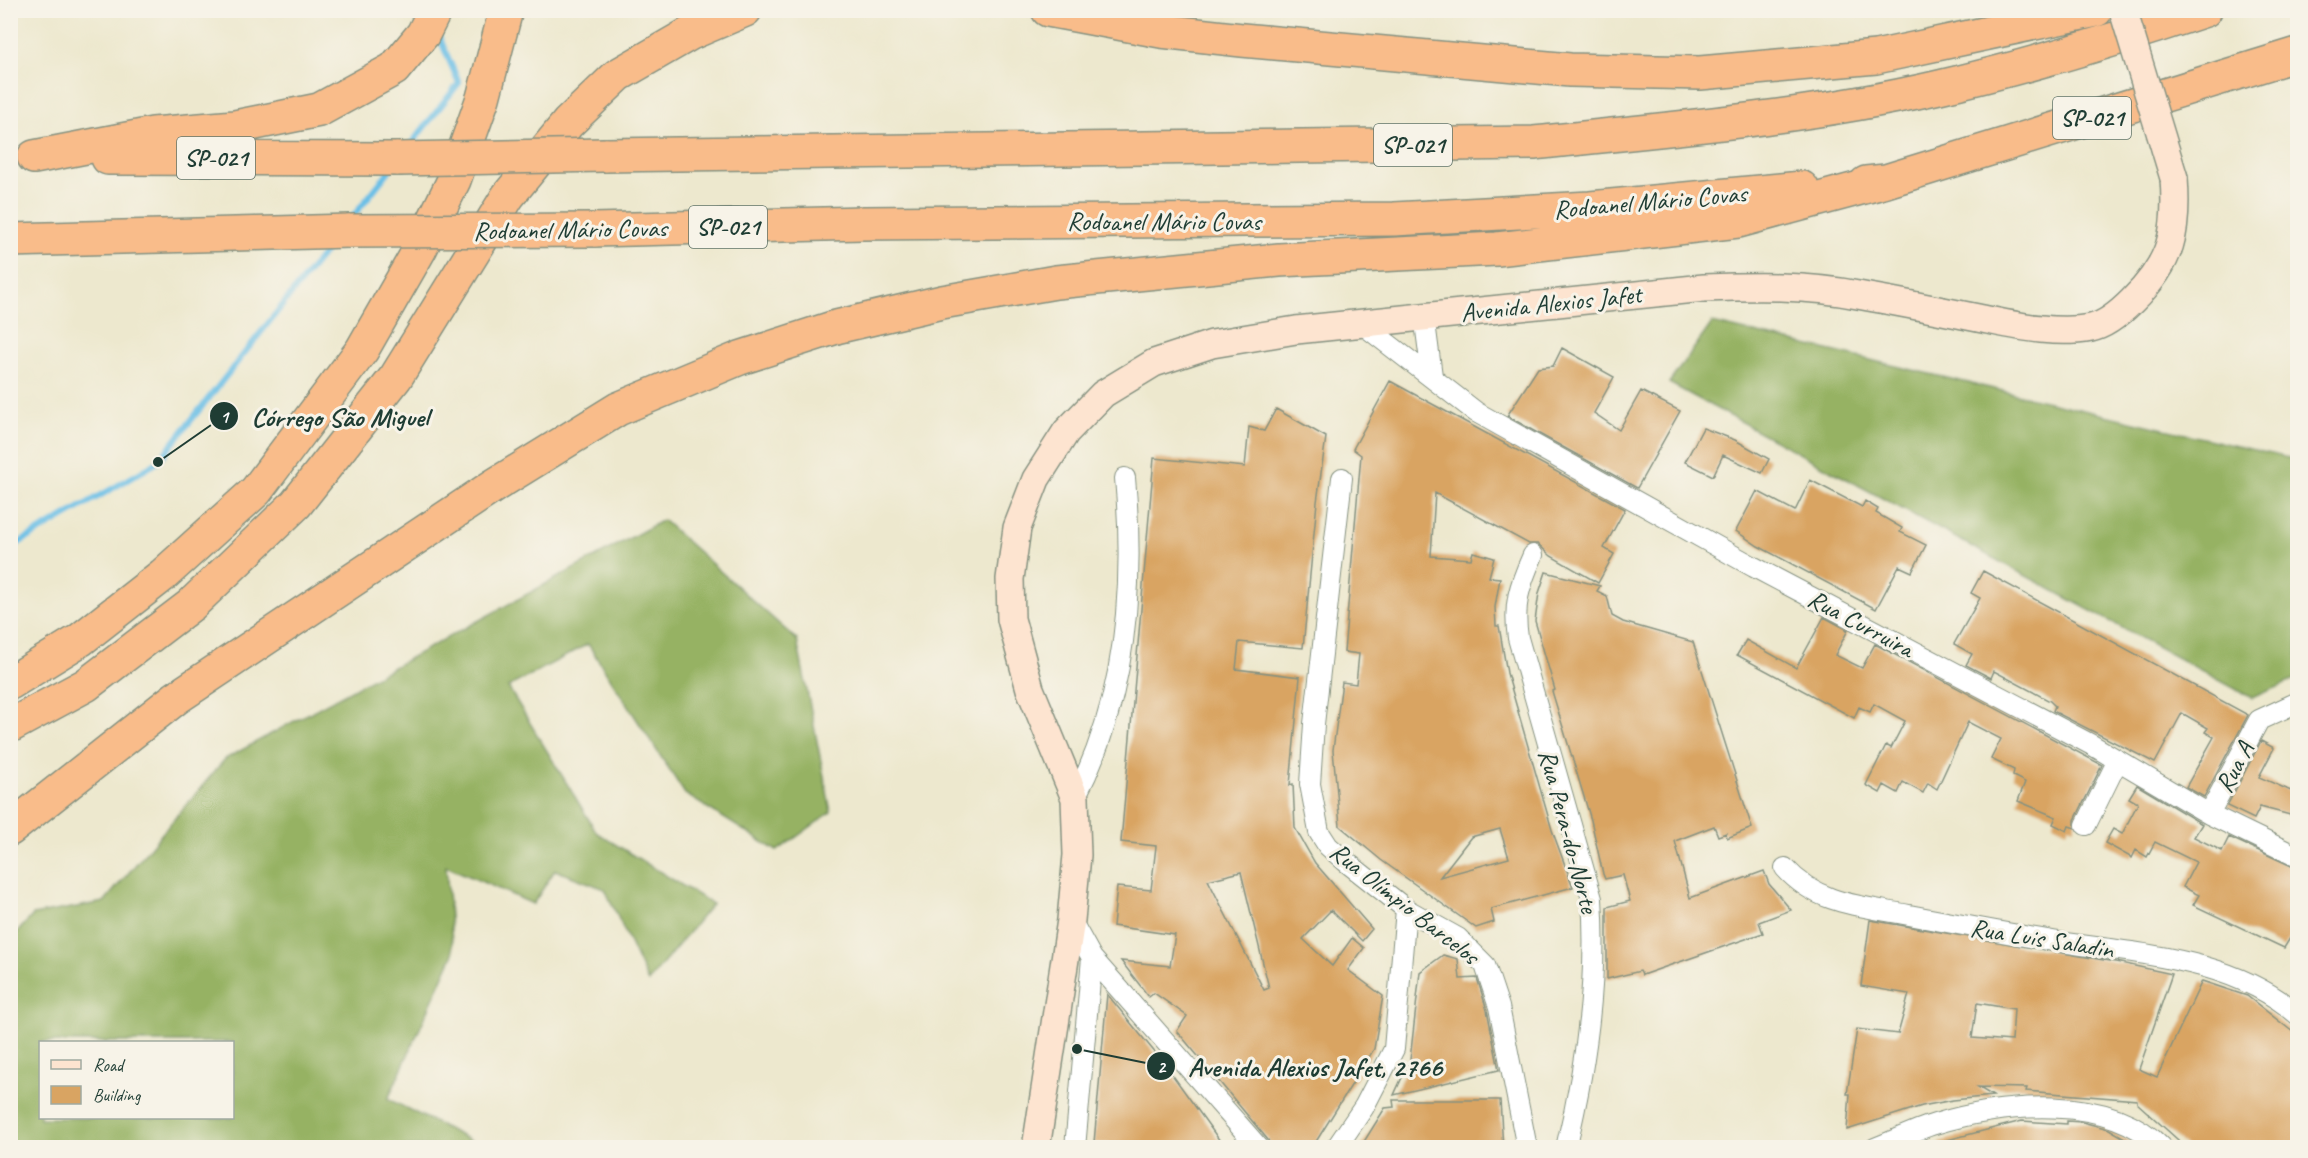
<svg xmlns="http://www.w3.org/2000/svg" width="2308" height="1158" font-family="Caveat,sans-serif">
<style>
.forest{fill:#96b263;stroke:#5a784c;stroke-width:1.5;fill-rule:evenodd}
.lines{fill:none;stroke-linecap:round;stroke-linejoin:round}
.stream{stroke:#6abfe6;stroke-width:6}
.building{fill:#d9a462;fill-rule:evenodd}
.street-casing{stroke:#869281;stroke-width:22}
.secondary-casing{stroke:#869281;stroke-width:30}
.highway-casing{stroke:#869281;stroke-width:36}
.street{stroke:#fff;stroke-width:20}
.secondary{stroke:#fde4d0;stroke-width:27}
.highway{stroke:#f9bc8a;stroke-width:33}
.secondary-bridge-casing{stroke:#869281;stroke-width:30;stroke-linecap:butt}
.highway-bridge-casing{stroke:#869281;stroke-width:36;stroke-linecap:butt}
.secondary-bridge{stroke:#fde4d0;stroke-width:27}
.highway-bridge{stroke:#f9bc8a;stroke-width:33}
.labels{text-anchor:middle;stroke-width:6;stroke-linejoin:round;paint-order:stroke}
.shield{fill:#f7f3e8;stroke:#60746a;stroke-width:1.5}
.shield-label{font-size:24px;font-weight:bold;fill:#1f3d34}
.street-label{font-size:26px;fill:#1f3d34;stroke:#f7f3e8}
.leader{fill:none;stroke:#1f3d34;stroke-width:2}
.callout-dot{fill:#1f3d34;stroke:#f7f3e8;stroke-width:2}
.mark-label{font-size:18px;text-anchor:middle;font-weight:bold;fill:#fff}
.callout-label{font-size:27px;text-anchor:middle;font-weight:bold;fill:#1f3d34;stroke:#f7f3e8;stroke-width:6;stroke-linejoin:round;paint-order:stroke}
</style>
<rect width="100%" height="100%" fill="#f7f3e8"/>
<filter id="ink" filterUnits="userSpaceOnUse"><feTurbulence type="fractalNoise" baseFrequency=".0167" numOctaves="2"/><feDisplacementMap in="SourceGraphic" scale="12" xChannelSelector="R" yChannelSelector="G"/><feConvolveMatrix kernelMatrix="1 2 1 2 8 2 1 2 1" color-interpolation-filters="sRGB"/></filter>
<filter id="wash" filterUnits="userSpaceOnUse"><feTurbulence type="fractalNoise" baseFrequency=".008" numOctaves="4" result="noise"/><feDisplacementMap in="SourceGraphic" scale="24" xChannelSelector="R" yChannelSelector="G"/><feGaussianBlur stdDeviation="1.35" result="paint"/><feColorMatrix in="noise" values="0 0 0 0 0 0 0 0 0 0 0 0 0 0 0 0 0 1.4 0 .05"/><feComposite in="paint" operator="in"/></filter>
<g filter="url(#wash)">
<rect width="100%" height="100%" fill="#ede8ce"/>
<path class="forest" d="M1712 323 2297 460V679L2252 698 1669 383Z
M663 520 797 640 831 812 777 851 685 794 588 644 508 687 597 833 712 904 648 982 605 889 555 870 533 904 446 866 453 955 388 1099 483 1147H11V939L33 915 104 902 225 759ZM40 1042H232V1118H40Z"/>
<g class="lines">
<path class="stream" d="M407 149 459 83 437 32
M351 219 389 171
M10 548 158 462 331 244"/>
</g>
<g id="blocks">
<path class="building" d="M1562 348 1614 377 1594 413 1619 430 1641 391 1680 411 1637 488 1507 416 1538 368 1553 366Z
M1390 381 1625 509 1604 548 1614 554 1598 583 1551 556 1538 544H1529L1435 493 1431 556 1471 559 1473 552 1494 558 1489 577 1500 578 1495 607 1496 626H1499L1507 673 1552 830 1573 887 1491 909 1494 922 1476 928 1381 860 1340 826 1333 750 1342 682 1356 684 1359 654 1344 652 1361 455 1353 449ZM1500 829 1509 858 1440 877 1471 837Z
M1276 409 1326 437 1317 502 1303 648 1239 642 1236 669 1300 677 1290 785 1293 784 1295 828 1315 863 1372 929 1362 941 1331 910 1303 939 1332 966 1352 938 1364 948 1348 970 1383 996 1374 1049 1312 1148H1271L1268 1140 1177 1031 1187 1016 1154 993 1149 997 1121 961 1170 966 1175 935 1113 926 1117 887 1151 890 1156 846 1121 842 1154 458 1245 467 1249 427 1264 431ZM1241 872 1269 988 1264 990 1208 880Z
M1703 428 1735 440 1769 459 1762 473 1723 455 1713 476 1685 462Z
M1810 480 1862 507 1865 501 1878 509 1876 513 1902 528 1900 532 1926 545 1912 572 1899 566 1876 609 1758 546 1736 531 1757 491 1795 511Z
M1983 571 2248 715 2204 797 2186 787 2214 737 2205 732 2208 728 2182 713 2155 763 2053 711 2055 706 2050 701 1994 671 1991 678 1966 665 1972 654 1954 644 1980 598 1971 593Z
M1546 572 1600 586 1597 591 1607 596 1612 616 1623 622 1693 642 1752 828 1727 838 1726 833 1718 836 1714 826 1675 841 1690 898 1764 871 1769 884 1791 910 1759 922 1763 933 1642 975 1640 971 1607 979V907L1630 901 1623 875 1605 879 1603 874 1591 820 1552 691 1555 690 1535 621 1539 593Z
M1824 617 1848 630 1835 655 1862 668 1875 644 2102 765 2075 820V828L2069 826 2067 831 2053 824 2056 817 2018 801 2025 782 2013 776 2014 770 1991 759 2001 739 1968 722 1937 789 1928 783 1923 793 1903 782 1898 793 1884 785 1880 793 1866 785 1886 745 1891 748 1905 721 1874 704 1870 712 1859 707 1854 718 1737 655 1746 640 1796 668Z
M2261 741 2274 748 2259 777 2298 794V817L2260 807 2254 819 2227 806Z
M2137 785 2202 824 2194 837 2222 851 2229 837 2298 869V925L2284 948 2193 905 2199 895 2183 887 2196 862 2155 842 2147 857 2136 850 2132 858 2105 843 2113 829 2122 834 2138 803 2129 798Z
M1870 920 2121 963 2172 974 2139 1069 2157 1077 2202 981 2247 996 2298 1036V1148H2187L2137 1103V1100L2026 1091 2027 1088 1978 1087 1993 1096 1953 1100 1922 1106 1847 1130 1850 1094H1847L1857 1029 1898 1034 1909 994 1861 986ZM1977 1003 2014 1009 2012 1041 1972 1038Z
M1443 955 1458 959 1460 979 1477 978 1487 1010 1499 1070 1394 1095 1410 1060 1420 972Z
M1107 994 1166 1066 1225 1148 1127 1145V1148H1111V1144L1094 1143Z
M1393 1100H1500L1503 1148H1360L1385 1108 1394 1107Z
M2022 1121 2067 1124V1121L2082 1122 2109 1129 2142 1148H1940L1939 1142Z"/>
</g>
</g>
<g filter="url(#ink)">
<use href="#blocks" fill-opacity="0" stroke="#869281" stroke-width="1.5"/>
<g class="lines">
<defs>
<path id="street" d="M1424 315 1432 376
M1361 323 1476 412 1754 567 2092 745 2209 814 2298 857
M1342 478 1314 724 1310 784 1319 832 1328 846 1345 861 1406 909 1458 938 1485 965 1499 1007 1527 1148
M1533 555C1519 586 1513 605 1518 638L1592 899C1598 983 1586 1066 1566 1148
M1075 798C1126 700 1135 587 1125 478
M2209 814 2259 720 2298 702
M2086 825 2118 760
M1785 868C1818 905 1862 906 1909 915 1957 924 2005 933 2053 941 2136 954 2232 957 2298 1015
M1071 920 1092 958 1075 1148
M1092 958 1259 1148
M1336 1148 1364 1107 1394 1049 1406 909
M1875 1148C1895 1140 1915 1130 1935 1124 2001 1104 2109 1092 2162 1148"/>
<path id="secondary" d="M1036 1148 1071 920 1077 855 1075 798 1030 689 1011 619 1010 579 1017 528 1036 479 1066 432 1103 394 1154 363 1212 344 1296 330 1704 288C1755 286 1807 285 1858 295 1898 302 1938 310 1978 318 2014 325 2055 335 2091 328 2106 325 2122 311 2132 301 2172 262 2178 232 2174 178"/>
<path id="highway" d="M1048 10 1161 31 1242 40 1570 70 1700 73 1876 57 2096 10
M605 155 1534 143C1667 129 1804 118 1935 88 2026 67 2116 40 2205 10
M34 157 153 134 235 127 319 110 394 69 423 34 435 10
M108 158 398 159
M1866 183 1886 181 2298 54
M594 230 863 223 1394 219 1590 208 1802 188
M10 240 350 231
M10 683 80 640 163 575 256 491 362 350 420 249 454 180 483 98 506 10
M10 726 86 685 191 605 296 504 396 377 508 196 568 123 618 75 691 33 745 10
M10 829 176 698 495 485 618 409 740 358 836 327 942 302 1056 282 1279 260 1497 249 1738 221 1886 181"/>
</defs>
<use href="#street" class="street-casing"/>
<use href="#secondary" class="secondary-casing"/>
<use href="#highway" class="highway-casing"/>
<use href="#street" class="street"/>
<use href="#secondary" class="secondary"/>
<use href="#highway" class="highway"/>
<defs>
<path id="secondary-bridge" d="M2123 10 2174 178"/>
<path id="highway-bridge" d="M398 159 605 155
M350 231 594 230"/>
</defs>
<use href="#secondary-bridge" class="secondary-bridge-casing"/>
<use href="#highway-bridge" class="highway-bridge-casing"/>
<use href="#secondary-bridge" class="secondary-bridge"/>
<use href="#highway-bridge" class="highway-bridge"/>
</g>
</g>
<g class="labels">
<g class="shield">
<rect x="2053" y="97" width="78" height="42" rx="4.5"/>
<rect x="1374" y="124" width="78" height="42" rx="4.5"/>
<rect x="177" y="137" width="78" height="42" rx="4.5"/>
<rect x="689" y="206" width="78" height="42" rx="4.5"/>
</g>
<g class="shield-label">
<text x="2092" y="126">SP-021</text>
<text x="1413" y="153">SP-021</text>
<text x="216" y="166">SP-021</text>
<text x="728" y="235">SP-021</text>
</g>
<g class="street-label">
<text transform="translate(1650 201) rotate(-5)" y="9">Rodoanel Mário Covas</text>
<text x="1164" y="230">Rodoanel Mário Covas</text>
<text transform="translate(570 229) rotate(-1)" y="9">Rodoanel Mário Covas</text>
<text transform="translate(1551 303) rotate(-6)" y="9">Avenida Alexios Jafet</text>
<text transform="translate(1861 623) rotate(28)" y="9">Rua Curruira</text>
<text transform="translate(2234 767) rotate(-62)" y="9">Rua A</text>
<text transform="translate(1569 831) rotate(75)" y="9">Rua Pera-do-Norte</text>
<text transform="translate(1405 903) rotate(38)" y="9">Rua Olímpio Barcelos</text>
<text transform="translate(2042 938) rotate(9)" y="9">Rua Luis Saladin</text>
</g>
</g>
<path class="leader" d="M158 462L224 416M1077 1049L1161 1066"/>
<g class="callout-dot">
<circle cx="158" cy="462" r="6"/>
<circle cx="1077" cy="1049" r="6"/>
<circle cx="224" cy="416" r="15"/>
<circle cx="1161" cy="1066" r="15"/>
</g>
<g class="mark-label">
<text x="224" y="423">1</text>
<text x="1161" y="1073">2</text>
</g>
<g class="callout-label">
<text x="340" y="426">Córrego São Miguel</text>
<text x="1315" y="1076">Avenida Alexios Jafet, 2766</text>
</g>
<rect width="2308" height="1158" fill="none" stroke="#f7f3e8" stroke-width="36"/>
<rect x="39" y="1041" width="195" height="78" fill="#f7f3e8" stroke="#a1aaa0" stroke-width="1.5"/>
<rect x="51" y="1060" width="30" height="9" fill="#fde4d0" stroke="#a1aaa0" stroke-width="1.5"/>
<text x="93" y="1071" font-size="18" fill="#1f3d34">Road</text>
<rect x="51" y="1086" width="30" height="18" fill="#d9a462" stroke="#a1aaa0" stroke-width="1.5"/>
<text x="93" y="1101" font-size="18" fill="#1f3d34">Building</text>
</svg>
